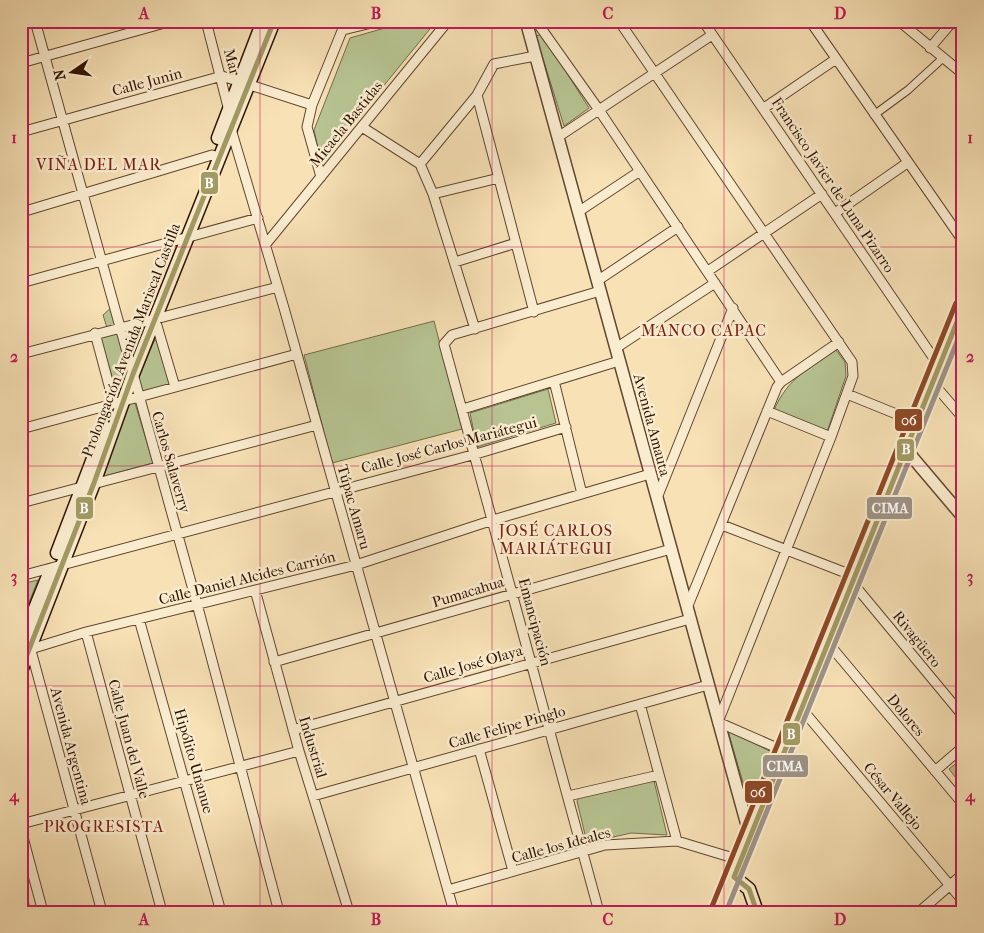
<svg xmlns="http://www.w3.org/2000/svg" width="984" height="933" font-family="'IM FELL French Canon',serif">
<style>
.green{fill:#b7c492;stroke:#726c4a}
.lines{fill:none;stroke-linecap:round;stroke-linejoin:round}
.pedestrian-casing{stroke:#60462e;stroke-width:9}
.minor-casing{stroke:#60462e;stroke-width:11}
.tertiary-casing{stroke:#60462e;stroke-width:14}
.secondary-casing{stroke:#2e1301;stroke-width:15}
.primary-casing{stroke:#2e1301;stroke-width:18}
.pedestrian{stroke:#faeccf;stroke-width:7}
.minor{stroke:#faeccf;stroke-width:9}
.tertiary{stroke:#faeccf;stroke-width:11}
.secondary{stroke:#faeccf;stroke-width:12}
.primary{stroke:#f7e1b5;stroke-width:15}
.bus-1-casing{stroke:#faeccf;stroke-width:9}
.bus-2-casing{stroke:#faeccf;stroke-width:9}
.bus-3-casing{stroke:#faeccf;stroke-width:9}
.bus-1{stroke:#a29a63;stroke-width:5}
.bus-2{stroke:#9e9488;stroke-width:5}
.bus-3{stroke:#8d4925;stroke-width:5}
.grid{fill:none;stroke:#c2185b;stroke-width:1;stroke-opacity:0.55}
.labels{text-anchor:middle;stroke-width:5;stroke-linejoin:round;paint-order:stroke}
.street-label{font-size:15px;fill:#2e1301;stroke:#faeccf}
.neighbourhood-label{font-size:16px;letter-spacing:1px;fill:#7a1f14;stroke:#faeccf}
.line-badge{stroke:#faeccf;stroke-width:2}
.badge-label{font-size:14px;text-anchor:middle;font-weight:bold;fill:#fff}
.neatline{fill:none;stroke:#c2185b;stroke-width:2}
.grid-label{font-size:16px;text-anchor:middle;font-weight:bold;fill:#c2185b}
</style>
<rect width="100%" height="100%" fill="#f7e1b5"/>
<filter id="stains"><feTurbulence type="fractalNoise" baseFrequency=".004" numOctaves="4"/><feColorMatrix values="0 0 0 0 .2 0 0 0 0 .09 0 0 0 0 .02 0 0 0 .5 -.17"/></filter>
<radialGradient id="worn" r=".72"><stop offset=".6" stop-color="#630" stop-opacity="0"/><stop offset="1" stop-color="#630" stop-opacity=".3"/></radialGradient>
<path class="green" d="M409 21H433L434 24 324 159 318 148 314 130 350 38Z
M542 34 589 108 564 126 536 36Z
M112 307 119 327 108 331 103 315Z
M434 321 462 429 332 463 304 355Z
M140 328 131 350 126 332Z
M120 332 128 363 118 385 115 386 100 338Z
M159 340 171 385 143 393 138 379 154 341Z
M836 350 845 362 846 376 827 432 774 410C788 378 808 369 836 350Z
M548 389 556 423 477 447 470 413Z
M135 403 153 463 101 477 126 404Z
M38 580 26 610 21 584Z
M728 731 774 753 751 810Z
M963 758V787L949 769Z
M647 779 654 781 667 835 631 833 587 843 577 801 580 796Z
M21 874 31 912H21Z"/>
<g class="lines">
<defs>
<path id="pedestrian" d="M874 115 908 90 943 58"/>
<path id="minor" d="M35 21 197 604 279 912
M206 21 229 111
M536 21 599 110 781 382
M619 21 852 362 853 376 831 437 718 722 784 751
M703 21 939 366
M810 21 963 241
M899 21 963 74
M343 30 380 21
M930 48 953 21
M21 63 172 21
M222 76 312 105 307 127 321 177
M477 95 534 312
M312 105 346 21
M764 108 836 59
M362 127 420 164 477 95 494 64 535 56
M231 129 284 308 454 912
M21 132 222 76
M558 137 712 35
M420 164 433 194 475 329
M433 194 499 178
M22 212 212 155 220 157
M578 212 640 171
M835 213 907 163
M266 244 448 21
M455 262 516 243
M708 271 822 194
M597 281 678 227
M21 283 258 218
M155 319 175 387
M95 333 114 404
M616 348 715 283
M21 354 278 287
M554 381 582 494
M932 382 963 418
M847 394 916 422
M463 409 619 361
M767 411 831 437
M21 429 297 354
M657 498 733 308
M21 503 317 425
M722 525 854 576 856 587 963 716
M21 576 476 454 566 427
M255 590 299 751 349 912
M687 608 777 387 781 382 839 342
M139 619 221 912
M86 632 162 912
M828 643 963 804
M30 647 102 912
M21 652 86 632 356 565 493 520 650 474
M274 662 671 549
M640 704 677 841
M801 708 963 901
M293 730 690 619
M479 749 513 871
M935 771 963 747
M313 796 708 685
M568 796 659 775
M21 824 299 751
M21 830 43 912
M448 890 605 845 677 841 740 860
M599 912 444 344 452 335 600 291
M919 912 963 874"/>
<path id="tertiary" d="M526 21 750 836
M906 446 913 458 963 517"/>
<path id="secondary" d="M218 138 263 21
M57 553 105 427
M21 643 50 571
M21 671 94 483 133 374 274 21
M734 877 749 889 757 912"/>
<path id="primary" d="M718 912 963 306"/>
</defs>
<use href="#pedestrian" class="pedestrian-casing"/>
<use href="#minor" class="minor-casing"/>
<use href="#tertiary" class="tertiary-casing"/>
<use href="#secondary" class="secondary-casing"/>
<use href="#primary" class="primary-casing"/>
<use href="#pedestrian" class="pedestrian"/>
<use href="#minor" class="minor"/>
<use href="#tertiary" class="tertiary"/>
<use href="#secondary" class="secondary"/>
<use href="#primary" class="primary"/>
<defs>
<path id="bus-1" d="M21 670 94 483 133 374 274 21
M734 877 963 307
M734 877 749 889 757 912"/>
<path id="bus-2" d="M726 912 963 327"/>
<path id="bus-3" d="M711 909 956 303"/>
</defs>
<use href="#bus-1" class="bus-1-casing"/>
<use href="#bus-2" class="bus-2-casing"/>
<use href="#bus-3" class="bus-3-casing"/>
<use href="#bus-1" class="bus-1"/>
<use href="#bus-2" class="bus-2"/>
<use href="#bus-3" class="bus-3"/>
</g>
<path class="grid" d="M260 21V912M492 21V912M724 21V912M21 247H963M21 466H963M21 686H963"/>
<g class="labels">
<g class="street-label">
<text transform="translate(232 62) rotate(75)" y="5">Mar</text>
<text transform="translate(147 82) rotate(-15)" y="5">Calle Junin</text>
<text transform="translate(346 124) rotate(-51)" y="5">Micaela Bastidas</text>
<text transform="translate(833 185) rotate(56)" y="5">Francisco Javier de Luna Pizarro</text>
<text transform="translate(131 340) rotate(-69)" y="5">Prolongación Avenida Mariscal Castilla</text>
<text transform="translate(652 425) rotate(75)" y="5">Avenida Amauta</text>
<text transform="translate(449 445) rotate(-15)" y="5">Calle José Carlos Mariátegui</text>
<text transform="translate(171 462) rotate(74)" y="5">Carlos Salaverry</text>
<text transform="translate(354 507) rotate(74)" y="5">Túpac Amaru</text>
<text transform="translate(247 578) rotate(-14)" y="5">Calle Daniel Alcides Carrión</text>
<text transform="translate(468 592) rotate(-17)" y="5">Pumacahua</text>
<text transform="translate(535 622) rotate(75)" y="5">Emancipación</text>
<text transform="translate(917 639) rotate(51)" y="5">Rivagüero</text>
<text transform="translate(473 664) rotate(-16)" y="5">Calle José Olaya</text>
<text transform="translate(906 715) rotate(50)" y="5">Dolores</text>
<text transform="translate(507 727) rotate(-16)" y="5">Calle Felipe Pinglo</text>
<text transform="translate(129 739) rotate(75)" y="5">Calle Juan del Valle</text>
<text transform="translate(71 746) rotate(75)" y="5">Avenida Argentina</text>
<text transform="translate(313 747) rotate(73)" y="5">Industrial</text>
<text transform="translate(194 761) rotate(74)" y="5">Hipólito Unanue</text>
<text transform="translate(893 796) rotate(50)" y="5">César Vallejo</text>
<text transform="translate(561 845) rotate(-15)" y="5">Calle los Ideales</text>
</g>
<g class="neighbourhood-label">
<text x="99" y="170">VIÑA DEL MAR</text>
<text x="704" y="336">MANCO CAPAC</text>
<text x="556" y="536">JOSÉ CARLOS<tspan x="556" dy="18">MARIÁTEGUI</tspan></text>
<text x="104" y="832">PROGRESISTA</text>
</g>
</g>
<g class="line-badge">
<rect x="200" y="171" width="19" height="24" rx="5" fill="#a29a63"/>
<rect x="894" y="408" width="29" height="24" rx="5" fill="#8d4925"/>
<rect x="896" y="438" width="19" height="24" rx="5" fill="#a29a63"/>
<rect x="75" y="496" width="19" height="24" rx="5" fill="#a29a63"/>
<rect x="866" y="496" width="47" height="24" rx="5" fill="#9e9488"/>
<rect x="782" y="722" width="19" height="24" rx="5" fill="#a29a63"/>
<rect x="762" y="754" width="47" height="24" rx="5" fill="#9e9488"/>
<rect x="744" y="780" width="29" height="24" rx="5" fill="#8d4925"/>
</g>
<g class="badge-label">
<text x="209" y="188">B</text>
<text x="909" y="425">06</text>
<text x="906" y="454">B</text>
<text x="84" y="513">B</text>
<text x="890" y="513">CIMA</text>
<text x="791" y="739">B</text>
<text x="785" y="771">CIMA</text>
<text x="758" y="797">06</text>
</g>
<rect width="984" height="933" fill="none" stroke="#f7e1b5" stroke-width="55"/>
<g transform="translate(72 72) rotate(257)" stroke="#faeccf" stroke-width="4" paint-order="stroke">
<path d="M0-4L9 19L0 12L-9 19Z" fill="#2e1301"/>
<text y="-8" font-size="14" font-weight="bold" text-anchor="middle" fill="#2e1301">N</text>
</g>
<rect x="28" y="28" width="928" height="878" class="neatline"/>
<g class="grid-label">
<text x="144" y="19">A</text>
<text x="376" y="19">B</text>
<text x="608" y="19">C</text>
<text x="840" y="19">D</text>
<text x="14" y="143">1</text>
<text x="970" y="143">1</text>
<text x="14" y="362">2</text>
<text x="970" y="362">2</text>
<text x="14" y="582">3</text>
<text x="970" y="582">3</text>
<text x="14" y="801">4</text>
<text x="970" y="801">4</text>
<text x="144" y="925">A</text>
<text x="376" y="925">B</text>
<text x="608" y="925">C</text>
<text x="840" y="925">D</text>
</g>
<rect width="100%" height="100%" filter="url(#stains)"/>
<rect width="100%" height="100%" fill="url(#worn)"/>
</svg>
